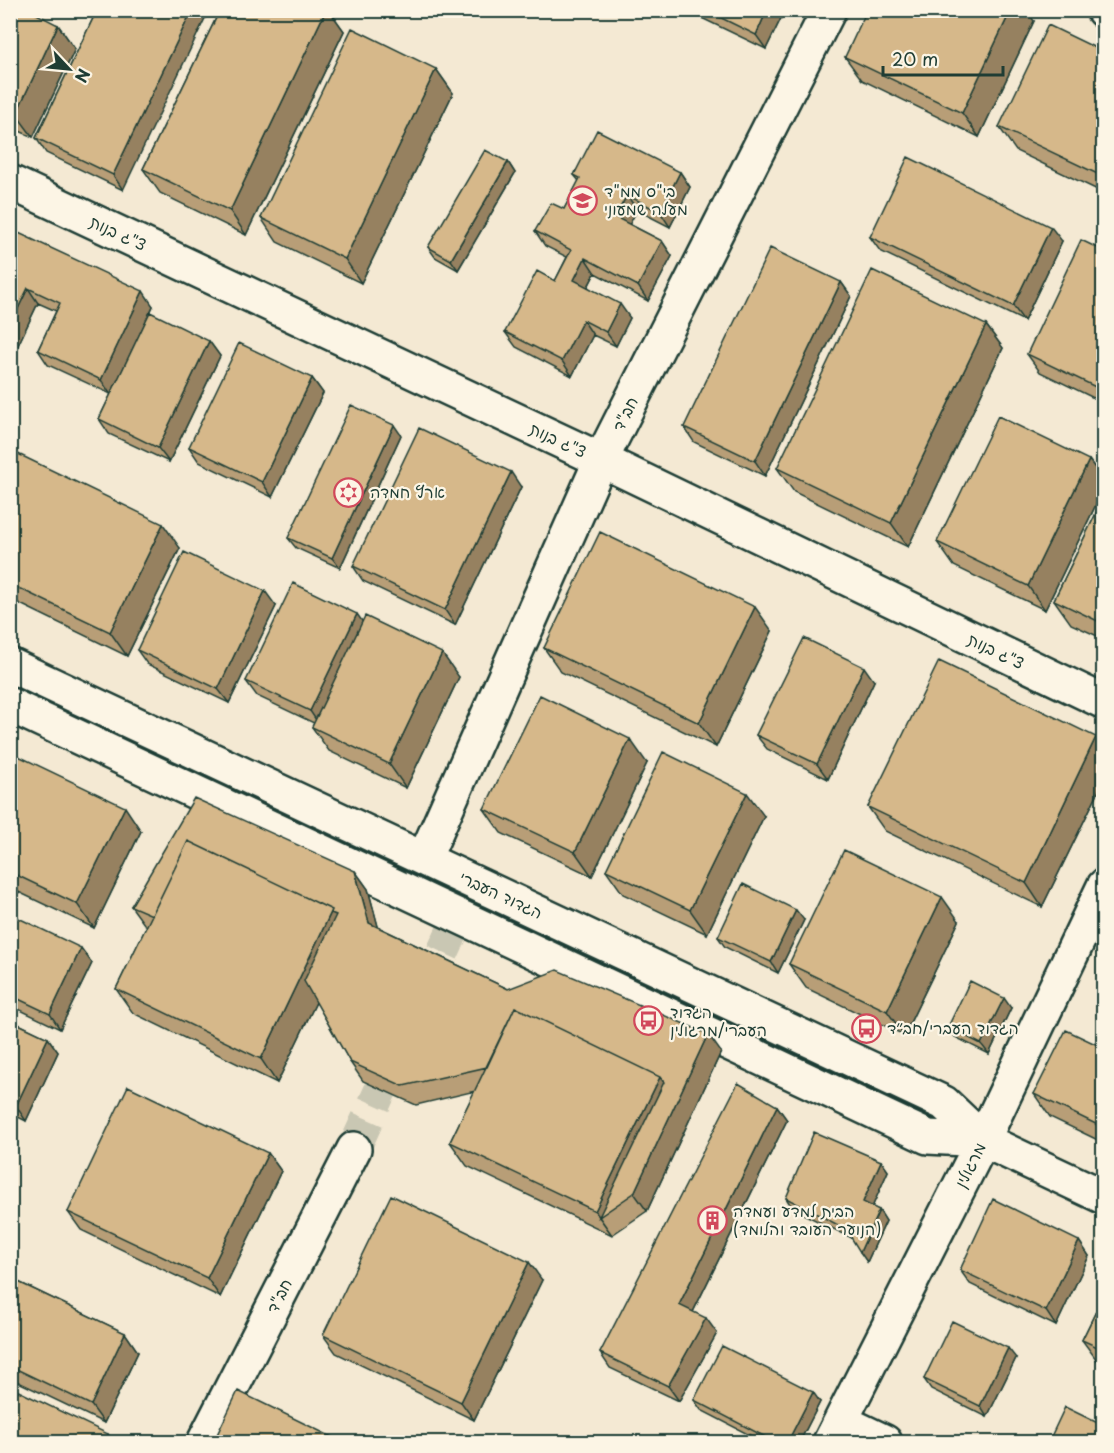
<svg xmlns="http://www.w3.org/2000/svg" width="1114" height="1453" font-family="'Playpen Sans','Playpen Sans Hebrew',sans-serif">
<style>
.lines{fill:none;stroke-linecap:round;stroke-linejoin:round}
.street-tunnel{stroke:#c9c7b3;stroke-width:33;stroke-dasharray:33 16;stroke-linecap:butt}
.street-casing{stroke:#1f3d34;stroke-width:38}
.street{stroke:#fcf5e5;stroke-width:33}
.wall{fill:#b89e77;stroke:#1f3d34;stroke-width:1.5}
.shaded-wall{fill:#968161;stroke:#1f3d34;stroke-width:1.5}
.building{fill:#d6b88a;stroke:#1f3d34;stroke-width:1.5}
.labels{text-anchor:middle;stroke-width:4.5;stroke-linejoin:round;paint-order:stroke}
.poi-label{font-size:16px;fill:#1f3d34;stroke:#fcf5e5;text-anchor:start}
.street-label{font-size:16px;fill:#1f3d34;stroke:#fcf5e5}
</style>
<rect width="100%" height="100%" fill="#f4e9d3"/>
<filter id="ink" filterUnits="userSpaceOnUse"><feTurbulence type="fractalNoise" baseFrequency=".0167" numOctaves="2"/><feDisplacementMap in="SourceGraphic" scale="12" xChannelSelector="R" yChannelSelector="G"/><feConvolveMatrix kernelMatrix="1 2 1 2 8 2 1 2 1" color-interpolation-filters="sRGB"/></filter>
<g filter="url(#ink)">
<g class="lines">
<path class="street-tunnel" d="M422 997 459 917
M354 1149 400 1047"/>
<defs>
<path id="street" d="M1103 10 1104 11
M10 182 601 460 1104 702
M10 665 944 1103 983 1140 1104 1197
M10 705 928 1137 983 1140
M424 859 601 460 829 10
M841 1421 885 1442
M204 1442 354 1149
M830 1442 983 1140 1104 886"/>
</defs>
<use href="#street" class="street-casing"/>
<use href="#street" class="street"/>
</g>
<path class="wall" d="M10 10 58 25 75 49 33 137 10 127Z
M97 10 123 190 46 153 36 138Z
M220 10H329L344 31 246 235 160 193 143 169Z
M685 10H785L766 49Z
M1034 21 979 137 862 80 845 57Z
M1104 52V193L1016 151 999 127Z
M436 69 453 93 361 283 277 242 261 218Z
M508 162 515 173 458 270 435 257 428 247Z
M680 172 690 187 670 227 637 210 629 224 662 241 672 256 648 301 595 273 588 287 630 318 616 346 593 335 572 376 516 347 505 332 555 281 567 257 545 246 535 231 564 209 579 181 574 175Z
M10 229 153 306 140 335 209 341 220 356 169 462 109 434 99 419 111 394 48 365 38 350 56 311 38 303 10 362Z
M870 237 1062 241 1024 321 880 251Z
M1104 251V403L1040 372 1027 354Z
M841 282 851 296 765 476 694 442 684 427Z
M986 325 1003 348 908 547 794 492 777 468Z
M312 378 323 393 272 497 199 462 189 447Z
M401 435 340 568 296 548 288 538Z
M10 459 180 548 127 656 10 599Z
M1089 460 1104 480V488L1045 610 954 566 937 542Z
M521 487 455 625 363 581 353 566Z
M1104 497V639L1071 624 1054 600Z
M276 606 229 703 147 664 137 650Z
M363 622 459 677 406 788 329 751 312 727 314 723 257 696 246 681Z
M772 631 716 747 561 672 544 648Z
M874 681 828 779 767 749 756 735Z
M1096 737 1104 748V780L1042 907 885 831 868 807Z
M10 752 141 831 94 928 10 888Z
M647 763 592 876 501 833 484 809Z
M764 816 707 934 623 894 606 870Z
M355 871 368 889 378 927 508 989 721 1052 647 1211 612 1235 467 1166 450 1142 475 1091 416 1105 363 1081 350 1062 316 1002 277 1083 133 1013 116 989 147 926 144 924 131 906Z
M10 914 92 963 60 1029 10 1005Z
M804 920 778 973 725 947 718 937Z
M959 921 904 1035 806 988 789 964Z
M1011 1008 989 1054 955 1037 948 1027Z
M10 1020 48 1038 58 1052 26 1121 10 1113Z
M1104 1048V1143L1050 1117 1034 1094Z
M777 1106 787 1120 693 1312 717 1333 679 1401 610 1368 600 1353Z
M268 1153 281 1171 220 1297 81 1230 68 1212Z
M881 1161 888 1171 872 1207 879 1210 886 1221 867 1262 852 1238 793 1209 786 1198Z
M1079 1241 1089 1256 1056 1326 970 1284 960 1270Z
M10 1278 125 1333 138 1352 104 1423 10 1378Z
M542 1280 474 1420 336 1353 323 1335Z
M1104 1295V1366L1099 1363 1082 1340Z
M1016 1358 987 1417 931 1389 924 1379Z
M694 1400 820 1402 799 1443H765L701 1410Z"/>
<path class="shaded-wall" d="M192 10H209L123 190 113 175Z
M326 10H329L344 31 246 235 230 211Z
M767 10H785L766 49 756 35Z
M1011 10H1027L1034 21 979 137 962 113Z
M58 25 75 49 33 137 16 114Z
M436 69 453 93 361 283 345 259Z
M508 162 515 173 458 270 451 260Z
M680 172 690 187 670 227 660 212Z
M627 195 637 210 626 231 615 217Z
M1051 227 1062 241 1024 321 1013 306Z
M662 241 672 256 648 301 638 286Z
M585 258 595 273 584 294 574 280Z
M841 282 851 296 765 476 755 461Z
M28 288 38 303 10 362V325Z
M143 291 153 306 111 395 101 380Z
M620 304 630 318 616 346 606 332Z
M583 320 593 335 572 376 562 361Z
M986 325 1003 348 908 547 891 523Z
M209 341 220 356 169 462 158 448Z
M312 378 323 393 272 497 262 482Z
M394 425 401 435 340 568 332 558Z
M1089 460 1104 480V488L1045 610 1028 586Z
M511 472 521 487 455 625 445 610Z
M163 524 180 548 127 656 110 632Z
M265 591 276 606 229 703 218 689Z
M755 607 772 631 716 747 699 723Z
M357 614 367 628 320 726 310 711Z
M442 653 459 677 406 788 389 764Z
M864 667 874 681 828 779 817 764Z
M1096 737 1104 748V780L1042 907 1026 883Z
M630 739 647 763 592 876 575 852Z
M747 793 764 816 707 934 690 910Z
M125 807 141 831 94 928 77 904Z
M355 871 368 889 382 941 369 923Z
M942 897 959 921 904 1035 887 1011Z
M332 910 349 934 277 1083 261 1059Z
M796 910 804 920 778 973 771 962Z
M81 948 92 963 60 1029 50 1014Z
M1004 998 1011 1008 989 1054 981 1044Z
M708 1034 721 1052 647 1211 634 1193Z
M48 1038 58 1052 26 1121 16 1106Z
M660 1077 677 1100 599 1217 612 1235 595 1211Z
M777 1106 787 1120 689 1320 679 1305Z
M268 1153 281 1171 220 1297 207 1278Z
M881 1161 888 1171 870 1212 863 1202Z
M879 1210 886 1221 867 1262 860 1252Z
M1079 1241 1089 1256 1056 1326 1046 1311Z
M529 1262 542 1280 474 1420 461 1402Z
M706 1318 717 1333 679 1401 668 1386Z
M125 1333 138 1352 104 1423 91 1405Z
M1008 1348 1016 1358 987 1417 980 1406Z
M813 1392 820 1402 799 1443H787Z
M108 1434 114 1443H104Z"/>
<path class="building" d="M10 10H29L58 25 16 114 10 111Z
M97 10H192L113 175 36 138Z
M220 10H326L230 211 143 169Z
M705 10H767L756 35Z
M867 10H1011L962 113 845 57Z
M1048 25 1104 52V177L999 127Z
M352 28 436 69 345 259 261 218Z
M597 130 680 172 660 212 627 195 615 217 662 241 638 286 585 258 574 280 620 304 606 332 583 320 562 361 505 332 537 271 555 281 571 250 535 231 551 203 564 209 580 178 574 175Z
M485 150 508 162 451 260 428 247Z
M908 157 1051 227 1013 306 870 237Z
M10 229 143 291 101 380 38 350 60 303 28 288 10 325Z
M1081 240 1104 251V391L1027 354Z
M770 248 841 282 755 461 684 427Z
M872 270 986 325 891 523 777 468Z
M150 312 209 341 158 448 99 419Z
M239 343 312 378 262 482 189 447Z
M351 405 394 425 332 558 288 538Z
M998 416 1089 460 1028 586 937 542Z
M419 428 511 472 445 610 353 566Z
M14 452 163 524 110 632 10 584V459Z
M1104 497V624L1054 600Z
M600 532 755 607 699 723 544 648Z
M184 552 265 591 218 689 137 650Z
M293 583 357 614 310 711 246 681Z
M365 616 442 653 389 764 312 727Z
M804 638 864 667 817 764 756 735Z
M939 661 1096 737 1026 883 868 807Z
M540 695 630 739 575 852 484 809Z
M10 752 125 807 77 904 10 872Z
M663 752 747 793 690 910 606 870Z
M194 798 355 871 369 923 508 989 557 970 708 1034 634 1193 599 1217 664 1082 660 1077 515 1007 487 1067 403 1086 350 1062 304 981 336 915 331 913 332 910 188 841 152 915 131 906Z
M188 841 332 910 261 1059 116 989Z
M844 850 942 897 887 1011 789 964Z
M743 884 796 910 771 962 718 937Z
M10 914 81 948 50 1014 10 995Z
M970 981 1004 998 981 1044 948 1027Z
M515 1007 660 1077 595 1211 450 1142Z
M10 1020 48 1038 16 1106 10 1104Z
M1066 1030 1104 1048V1128L1034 1094Z
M738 1083 777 1106 679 1305 706 1318 668 1386 600 1353Z
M128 1086 268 1153 207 1278 68 1212Z
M814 1132 881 1161 863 1202 879 1210 860 1252 846 1229 786 1198Z
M391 1195 529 1262 461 1402 323 1335Z
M993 1199 1079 1241 1046 1311 960 1270Z
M10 1278 125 1333 91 1405 10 1366Z
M1104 1295V1350L1082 1340Z
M952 1321 1008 1348 980 1406 924 1379Z
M722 1346 813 1392 787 1443H777L694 1400Z
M10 1387 108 1434 104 1443H10Z
M238 1391 344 1443H213Z
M1065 1407 1104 1426V1443H1048Z"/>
</g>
<defs>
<symbol id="school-ring" viewBox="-11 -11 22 22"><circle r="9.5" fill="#fcf5e5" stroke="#d1495b" stroke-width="1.5"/><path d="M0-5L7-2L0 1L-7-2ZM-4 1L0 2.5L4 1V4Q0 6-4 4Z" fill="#d1495b"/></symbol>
<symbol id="synagogue-ring" viewBox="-11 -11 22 22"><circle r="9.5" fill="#fcf5e5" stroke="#d1495b" stroke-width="1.5"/><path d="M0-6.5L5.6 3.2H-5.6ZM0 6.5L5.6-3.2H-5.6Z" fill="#d1495b"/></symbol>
<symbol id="bus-ring" viewBox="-11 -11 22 22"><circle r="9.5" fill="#fcf5e5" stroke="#d1495b" stroke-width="1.5"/><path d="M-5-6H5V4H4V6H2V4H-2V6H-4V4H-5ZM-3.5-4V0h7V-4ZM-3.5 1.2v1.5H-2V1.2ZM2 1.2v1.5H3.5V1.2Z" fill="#d1495b"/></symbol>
<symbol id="building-ring" viewBox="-11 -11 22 22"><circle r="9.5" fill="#fcf5e5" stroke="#d1495b" stroke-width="1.5"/><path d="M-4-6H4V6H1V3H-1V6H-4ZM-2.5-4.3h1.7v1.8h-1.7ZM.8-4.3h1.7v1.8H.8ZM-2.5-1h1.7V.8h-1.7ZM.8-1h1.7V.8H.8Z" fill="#d1495b"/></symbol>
</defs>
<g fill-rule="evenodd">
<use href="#school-ring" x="566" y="184" width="33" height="33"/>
<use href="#synagogue-ring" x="332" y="476" width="33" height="33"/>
<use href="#bus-ring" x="632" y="1004" width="33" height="33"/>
<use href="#bus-ring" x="850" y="1012" width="33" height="33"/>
<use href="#building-ring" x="696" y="1204" width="33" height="33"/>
</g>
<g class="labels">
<g class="poi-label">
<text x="604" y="197">בי"ס ממ"ד<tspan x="604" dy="18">מעלה שמעוני</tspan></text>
<text x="370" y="498">ארץ חמדה</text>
<text x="670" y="1018">הגדוד<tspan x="670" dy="18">העברי/מרגולין</tspan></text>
<text x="887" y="1034">הגדוד העברי/חב״ד</text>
<text x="733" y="1217">הבית למדע ועמדה<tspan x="733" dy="18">(הנוער העובד והלומד)</tspan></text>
</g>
<g class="street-label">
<text transform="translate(118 233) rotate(25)" y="6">צ"ג בנות</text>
<text transform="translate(625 414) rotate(-63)" y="6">חב"ד</text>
<text transform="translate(558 440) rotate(25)" y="6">צ"ג בנות</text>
<text transform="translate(996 651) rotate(26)" y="6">צ"ג בנות</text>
<text transform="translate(501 895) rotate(25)" y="6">הגדוד העברי</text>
<text transform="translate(970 1165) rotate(-63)" y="6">מרגולין</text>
<text transform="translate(279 1296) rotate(-63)" y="6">חב"ד</text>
</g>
</g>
<rect width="1114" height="1453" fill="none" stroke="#fcf5e5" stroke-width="36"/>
<rect x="18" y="18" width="1078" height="1417" fill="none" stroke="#1f3d34" stroke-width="2" filter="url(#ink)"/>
<g transform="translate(69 69) rotate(116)" stroke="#fcf5e5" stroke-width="4.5" paint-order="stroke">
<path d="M0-4.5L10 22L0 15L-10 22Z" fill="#1f3d34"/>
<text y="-9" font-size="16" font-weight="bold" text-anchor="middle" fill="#1f3d34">N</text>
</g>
<path d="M883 66v9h120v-9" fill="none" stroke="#1f3d34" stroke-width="3"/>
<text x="892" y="66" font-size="18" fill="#1f3d34" stroke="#fcf5e5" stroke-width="4.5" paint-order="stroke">20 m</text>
</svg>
